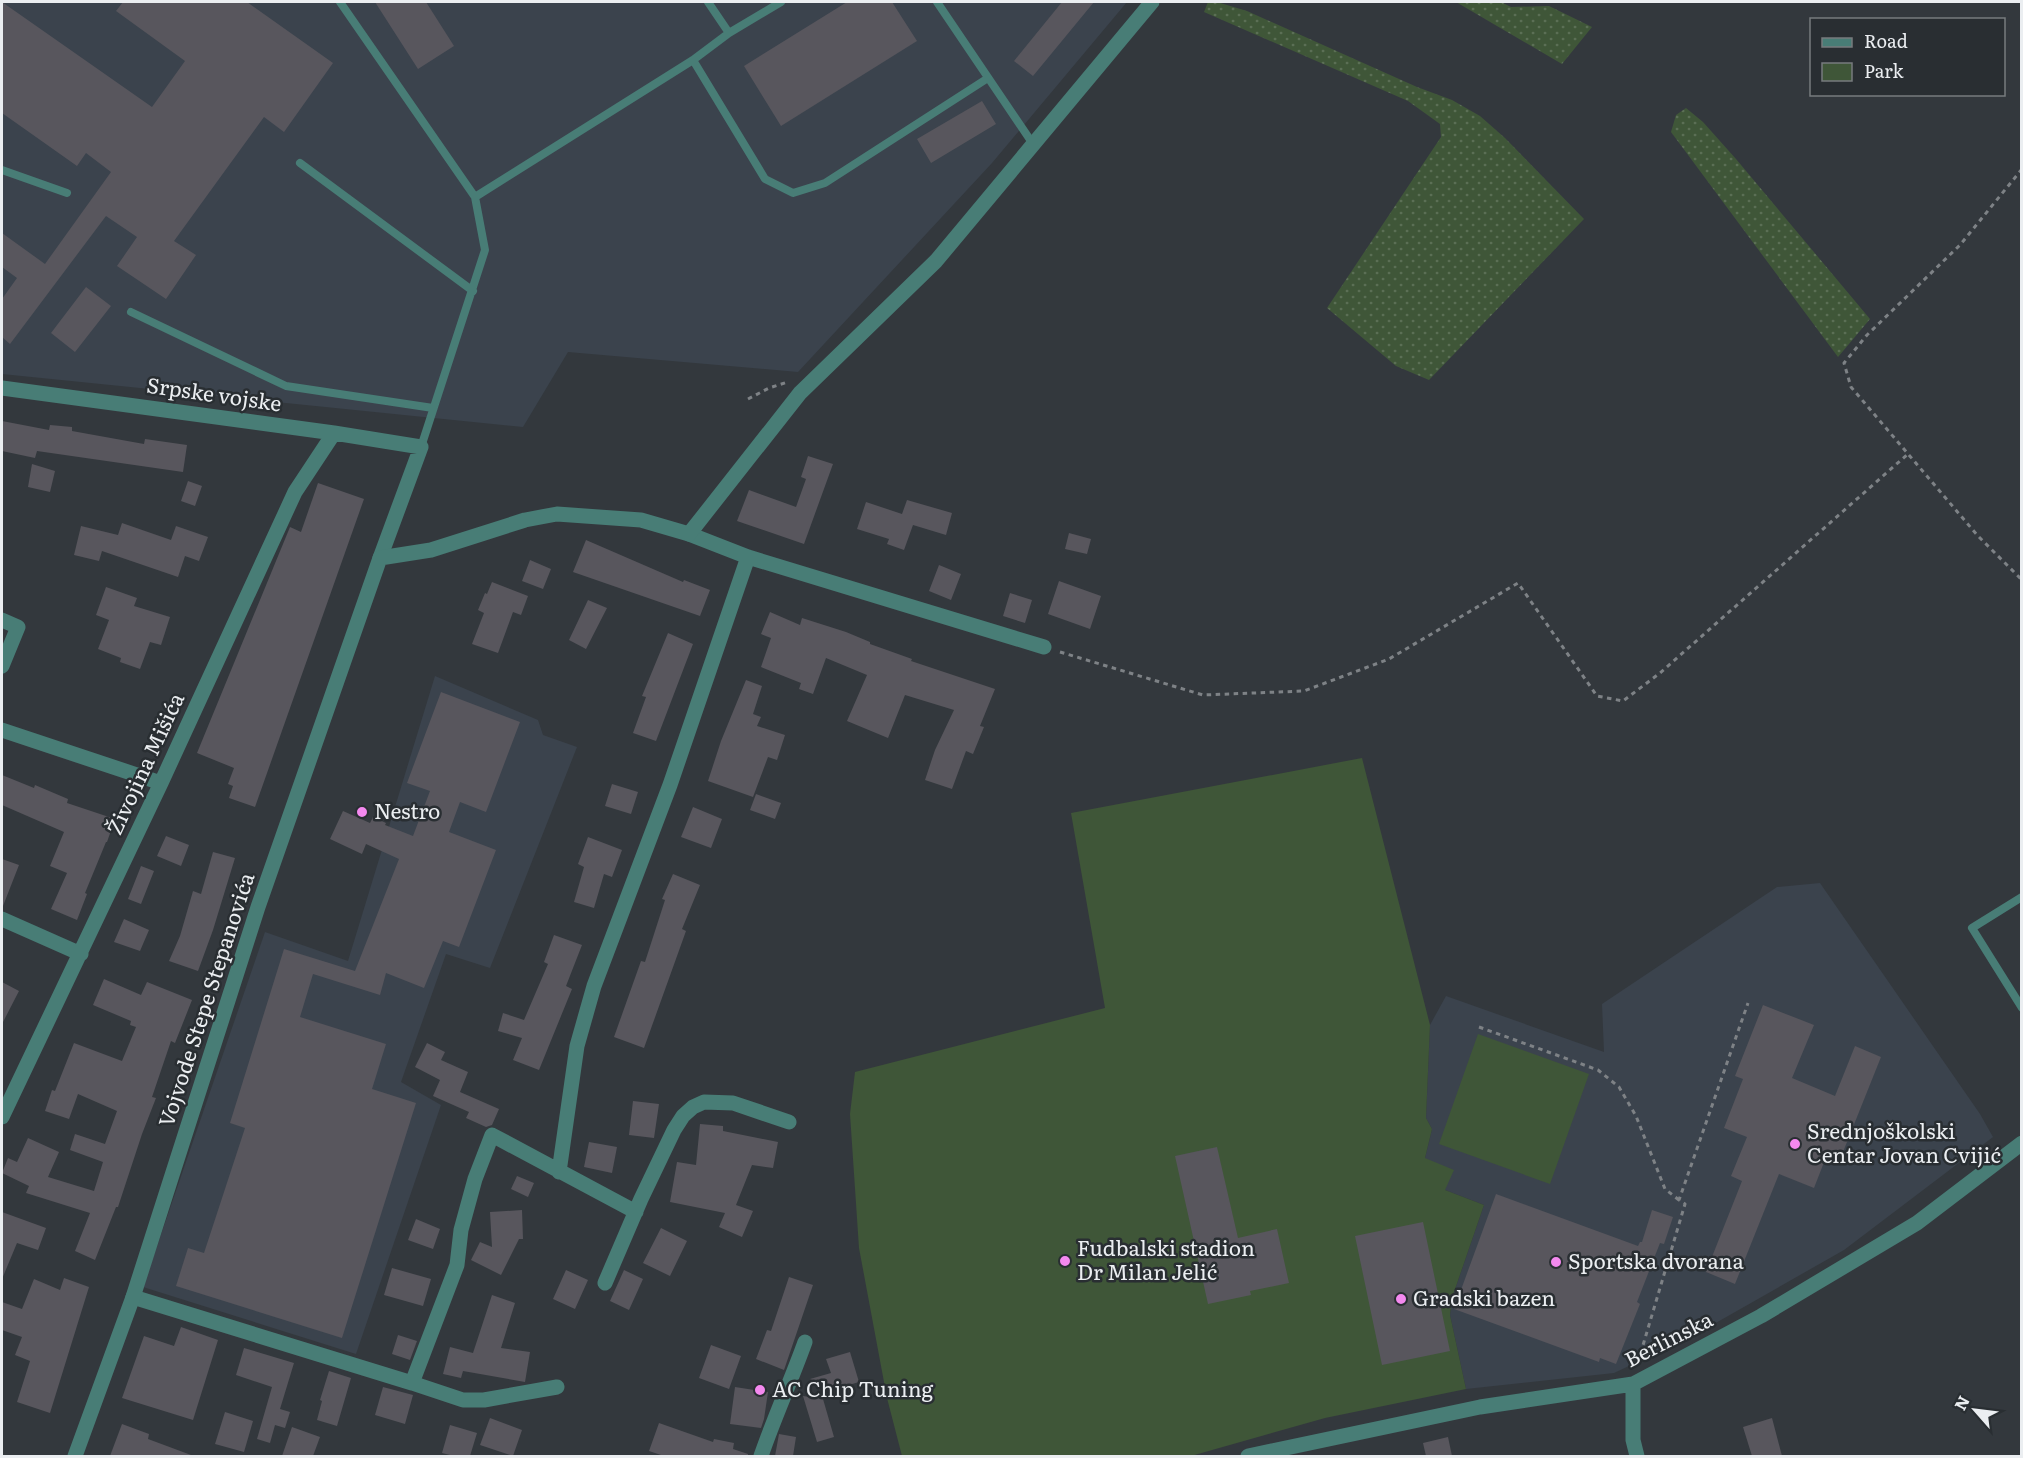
<svg xmlns="http://www.w3.org/2000/svg" width="2023" height="1458" font-family="Literata,serif">
<style>
.built{fill:#3b434d}
.grass{fill:url(#grass-dots)}
.park{fill:#3f5638}
.building{fill:#58565d}
.lines{fill:none;stroke-linecap:round;stroke-linejoin:round}
.path{stroke:#7e8286;stroke-width:3;stroke-dasharray:4.5 4.5;stroke-linecap:butt}
.service{stroke:#487d76;stroke-width:8}
.minor{stroke:#487d76;stroke-width:15}
.tertiary{stroke:#487d76;stroke-width:15}
.poi-dot{fill:#f489ef;stroke:#292e32;stroke-width:2}
.labels{text-anchor:middle;stroke-width:5;stroke-linejoin:round;paint-order:stroke}
.street-label{font-size:21px;fill:#ebeef1;stroke:#292e32}
.poi-label{font-size:21px;fill:#ebeef1;stroke:#292e32;text-anchor:start}
</style>
<defs>
<pattern id="grass-dots" width="8" height="8" patternUnits="userSpaceOnUse" patternTransform="scale(1.5)"><rect width="8" height="8" fill="#3f5638"/><path d="M2 2h.1M6 6h.1" fill="none" stroke="#5b6f55" stroke-width="1.8" stroke-linecap="round"/></pattern>
</defs>
<rect width="100%" height="100%" fill="#33383d"/>
<path class="built" d="M2 2H1127L992 163 798 372 568 352 523 427 2 374Z
M435 676 538 720 543 735 577 747 490 968 446 954 401 1082 441 1105 356 1354 143 1287 265 932 348 961Z
M1820 883 1980 1114 1993 1137 1844 1250 1691 1337 1614 1373 1466 1389 1450 1315 1452 1298 1484 1205 1445 1190 1425 1158 1432 1129 1426 1118 1430 1025 1446 996 1604 1052 1602 1004 1777 887Z"/>
<path class="grass" d="M1208 2H1217L1247 11 1417 87 1452 100 1480 116 1505 138 1584 219 1429 380 1396 366 1327 308 1441 137 1440 124 1408 101 1204 12Z
M1456 2H1501L1511 7 1549 6 1592 27 1562 64Z
M1686 108 1703 122 1736 159 1870 319 1838 357 1671 132 1676 115Z"/>
<path class="park" d="M1362 758 1430 1025 1426 1118 1432 1129 1425 1158 1454 1170 1445 1190 1484 1205 1452 1298 1450 1315 1466 1389 1325 1418 1191 1456H902L887 1398 859 1248 850 1114 855 1072 1105 1008 1071 813Z
M1478 1034 1589 1074 1550 1184 1439 1144Z"/>
<path class="building" d="M2 2 152 107 185 61 116 11 123 2H247L333 63 284 132 264 117 174 241 196 255 166 299 117 266 137 237 106 216 10 344 2 337V299L17 278 2 267V233L45 264 111 172 86 153 77 166 2 113Z
M375 2H426L454 46 418 69Z
M847 2H892L917 41 781 126 744 66Z
M1062 2H1094L1033 76 1014 61Z
M982 101 996 124 931 163 917 139Z
M86 287 111 306 75 352 51 333Z
M2 421 49 430 50 425 72 427V431L144 444 145 439 187 445 183 472 37 451 35 458 2 451Z
M808 456 833 464 804 544 737 521 749 490 796 507 806 479 801 477Z
M32 464 55 471 50 492 28 487Z
M188 481 202 486 195 506 181 501Z
M318 483 364 499 255 807 229 798 233 786 228 784 234 768 197 753 290 527 301 532Z
M907 500 952 513 946 535 913 525 904 550 887 544 889 539 857 529 866 502 902 514Z
M122 523 171 540 176 526 208 537 199 561 185 556 178 577 102 551 99 561 74 555 81 526 118 535Z
M1069 533 1091 539 1087 554 1065 549Z
M586 540 683 582 684 580 710 590 700 616 573 572Z
M530 560 551 569 543 589 522 581Z
M939 565 961 574 951 600 929 591Z
M1059 581 1101 596 1090 629 1048 614Z
M492 582 528 596 521 615 513 612 498 653 472 644 484 613 478 610 485 593 487 594Z
M106 587 137 598 134 606 170 617 161 645 150 642 140 669 120 662 121 658 98 649 109 620 96 615Z
M1010 593 1032 600 1025 623 1003 616Z
M588 600 607 608 586 649 569 640Z
M770 612 800 625 802 618 846 632 870 642V644L912 659 911 661 995 689 980 726 984 727 973 754 966 751 952 789 925 780 935 750 954 710 905 695 888 738 847 721 867 675 826 658 813 694 799 689 801 683 761 667 771 638 761 634Z
M668 633 693 644 656 741 633 733 646 697 642 696Z
M746 680 762 686 753 714 761 717 757 726 785 735 777 760 768 757 753 797 708 781 721 741Z
M441 692 520 722 486 812 460 802 449 832 496 850 459 947 443 941 424 988 386 973 380 995 313 974 300 1017 386 1044 372 1089 416 1103 342 1338 176 1286 188 1248 204 1253 245 1128 230 1123 284 949 355 971 399 859 366 844 362 854 330 839 343 811 370 823 373 817 386 823 385 825 413 836 430 791 407 783Z
M2 775 34 788 35 785 68 799 67 803 115 819 107 842H106L85 893 87 894 77 920 51 909 67 873 50 866 64 832 2 805Z
M612 784 638 792 631 814 605 806Z
M756 794 781 803 775 819 750 810Z
M693 807 722 819 711 848 681 837Z
M166 836 189 845 181 866 157 856Z
M588 837 622 850 612 877 604 874 594 908 574 902 584 867 578 864Z
M213 852 235 858 213 930 198 971 169 961 180 936 193 891 201 894Z
M2 859 19 865 3 906H2Z
M141 866 154 871 141 904 128 899Z
M673 874 700 885 682 929 686 931 644 1048 614 1037 641 961 645 962 665 900 662 899Z
M124 919 149 930 140 951 114 942Z
M554 935 582 945 566 986 572 989 539 1070 513 1060 522 1038 498 1031 503 1013 524 1020 548 964 544 962Z
M104 979 141 995 147 982 192 1000 175 1043 171 1041 152 1097 156 1098 142 1134 118 1207H116L95 1260 75 1251 90 1213 26 1193 29 1186 2 1173 8 1158 17 1162 28 1138 59 1152 48 1177 94 1191 103 1162 70 1150 75 1134 105 1144 117 1111 78 1094 69 1119 45 1111 52 1090 55 1091 74 1043 122 1061 136 1027 130 1025 131 1021 93 1005Z
M2 982 19 991 2 1024Z
M1763 1005 1814 1025 1792 1078 1835 1096 1855 1046 1881 1057 1841 1157 1828 1152 1814 1188 1779 1174 1735 1284 1706 1272 1742 1181 1731 1176 1747 1137 1724 1128 1743 1079 1735 1076Z
M427 1043 445 1052 441 1060 468 1072 460 1092 499 1109 492 1125 486 1127 466 1118 469 1112 433 1096 440 1080 415 1067Z
M633 1101 659 1104 654 1138 629 1135Z
M700 1124 723 1126V1131L778 1142 773 1168 752 1165 736 1205 753 1211 742 1237 719 1227 725 1213 670 1202 677 1162 696 1165Z
M589 1142 617 1147 612 1173 584 1167Z
M1217 1147 1238 1238 1277 1229 1289 1283 1250 1291 1251 1295 1208 1304 1175 1156Z
M517 1176 534 1183 528 1197 511 1189Z
M1496 1194 1638 1246 1640 1242H1642L1652 1210 1673 1217 1664 1244 1660 1243 1637 1302 1640 1304 1616 1364 1600 1358 1599 1362 1454 1309Z
M522 1210 523 1239H519L501 1275 471 1260 480 1242 492 1247 490 1212Z
M2 1212 46 1228 38 1250 17 1243 2 1279Z
M416 1219 440 1229 433 1249 408 1240Z
M1423 1222 1450 1351 1382 1365 1355 1236Z
M661 1228 687 1241 670 1276 643 1263Z
M392 1268 431 1279 423 1306 384 1295Z
M566 1270 588 1280 575 1309 553 1299Z
M624 1270 643 1279 629 1310 610 1301Z
M789 1277 813 1285 784 1370 756 1359 767 1330 771 1331Z
M64 1278 89 1287 50 1413 17 1402 30 1361 15 1355 22 1337 2 1330V1302L22 1309 34 1279 60 1290Z
M492 1295 515 1303 501 1348 530 1352 525 1382 463 1371 461 1378 443 1374 450 1347 473 1353Z
M181 1327 218 1340 193 1420 122 1398 144 1336 174 1346Z
M398 1335 417 1341 410 1360 392 1354Z
M711 1345 741 1356 729 1389 699 1378Z
M244 1348 294 1363 280 1409 290 1412 285 1428 275 1425 270 1443 257 1439 272 1387 236 1375Z
M850 1352 859 1382 835 1389 810 1379 831 1373 826 1359Z
M329 1371 351 1378 337 1426 317 1420 322 1401 320 1400Z
M383 1387 413 1395 405 1424 375 1415Z
M735 1387 768 1392 764 1419 761 1428 730 1424Z
M803 1396 823 1399 834 1437 817 1442Z
M225 1412 253 1421 244 1452 215 1444Z
M490 1418 522 1430 513 1456 480 1445Z
M1772 1418 1782 1456H1752L1743 1427Z
M659 1423 713 1442 714 1439 734 1443 733 1449 748 1454V1456H664L649 1451Z
M122 1424 149 1434 148 1439 191 1455V1456H110Z
M450 1425 477 1433 470 1456H454L442 1453Z
M292 1427 320 1437 313 1456H282Z
M779 1434 796 1437 793 1456H775Z
M1448 1437 1452 1456H1426L1423 1443Z"/>
<g class="lines">
<path class="path" d="M2022 169 1960 245 1867 335 1844 363 1851 387 1978 536 2022 580
M748 399 769 388 788 382
M1060 652 1203 695 1304 691 1389 659 1518 583 1597 696 1623 701 1660 673 1909 453
M1479 1027 1598 1070 1619 1087 1636 1116 1665 1189 1679 1200
M1638 1362 1685 1204 1679 1200 1748 1003"/>
<path class="service" d="M340 2 475 197
M708 2 729 33
M937 2 1033 144
M693 60 765 179 793 193 825 183 988 78
M300 163 473 291
M2 170 67 193
M131 312 286 386 433 408
M421 447 485 250 475 197 693 60 729 33 781 2
M2022 897 1972 928 2022 1008"/>
<path class="minor" d="M2 388 334 433 421 447 380 558
M689 534 748 557 1044 647
M2 620 18 627 2 666
M2 730 161 783
M2 919 81 954
M2 1117 161 783 295 492 334 433
M559 1172 577 1046 594 986 670 785 748 557
M605 1283 641 1199 674 1130 683 1116 693 1107 704 1102 733 1103 789 1122
M133 1297 412 1383 457 1265 461 1230 475 1179 492 1135 636 1212
M412 1383 463 1400H484L557 1387
M1633 1384V1440L1637 1456
M761 1456C774 1418 791 1381 805 1342
M1248 1456 1480 1407 1633 1384 1761 1316 1917 1223 2022 1143"/>
<path class="tertiary" d="M75 1456 133 1297 258 907 380 558 431 550 525 520 557 514 641 520 689 534 800 393 936 261 1152 2"/>
</g>
<g class="poi-dot">
<circle cx="362" cy="812" r="6"/>
<circle cx="1795" cy="1144" r="6"/>
<circle cx="1065" cy="1261" r="6"/>
<circle cx="1556" cy="1262" r="6"/>
<circle cx="1401" cy="1299" r="6"/>
<circle cx="760" cy="1390" r="6"/>
</g>
<g class="labels">
<g class="street-label">
<text transform="translate(214 395) rotate(8)" y="7">Srpske vojske</text>
<text transform="translate(146 764) rotate(-65)" y="7">Živojina Mišića</text>
<text transform="translate(207 1000) rotate(-72)" y="7">Vojvode Stepe Stepanovića</text>
<text transform="translate(1669 1340) rotate(-27)" y="7">Berlinska</text>
</g>
<g class="poi-label">
<text x="374" y="819">Nestro</text>
<text x="1807" y="1139">Srednjoškolski<tspan x="1807" dy="24">Centar Jovan Cvijić</tspan></text>
<text x="1077" y="1256">Fudbalski stadion<tspan x="1077" dy="24">Dr Milan Jelić</tspan></text>
<text x="1568" y="1269">Sportska dvorana</text>
<text x="1413" y="1306">Gradski bazen</text>
<text x="772" y="1397">AC Chip Tuning</text>
</g>
</g>
<rect width="2023" height="1458" fill="none" stroke="#ebeef1" stroke-width="6"/>
<rect x="1810" y="18" width="195" height="78" fill="#292e32" stroke="#777b7e" stroke-width="1.5"/>
<rect x="1822" y="38" width="30" height="9" fill="#487d76" stroke="#777b7e" stroke-width="1.5"/>
<text x="1864" y="48" font-size="18" fill="#ebeef1">Road</text>
<rect x="1822" y="63" width="30" height="18" fill="#3f5638" stroke="#777b7e" stroke-width="1.5"/>
<text x="1864" y="78" font-size="18" fill="#ebeef1">Park</text>
<g transform="translate(1975 1410) rotate(298)" stroke="#292e32" stroke-width="4.5" paint-order="stroke">
<path d="M0-4.5L10 22L0 15L-10 22Z" fill="#ebeef1"/>
<text y="-9" font-size="16" font-weight="bold" text-anchor="middle" fill="#ebeef1">N</text>
</g>
</svg>
